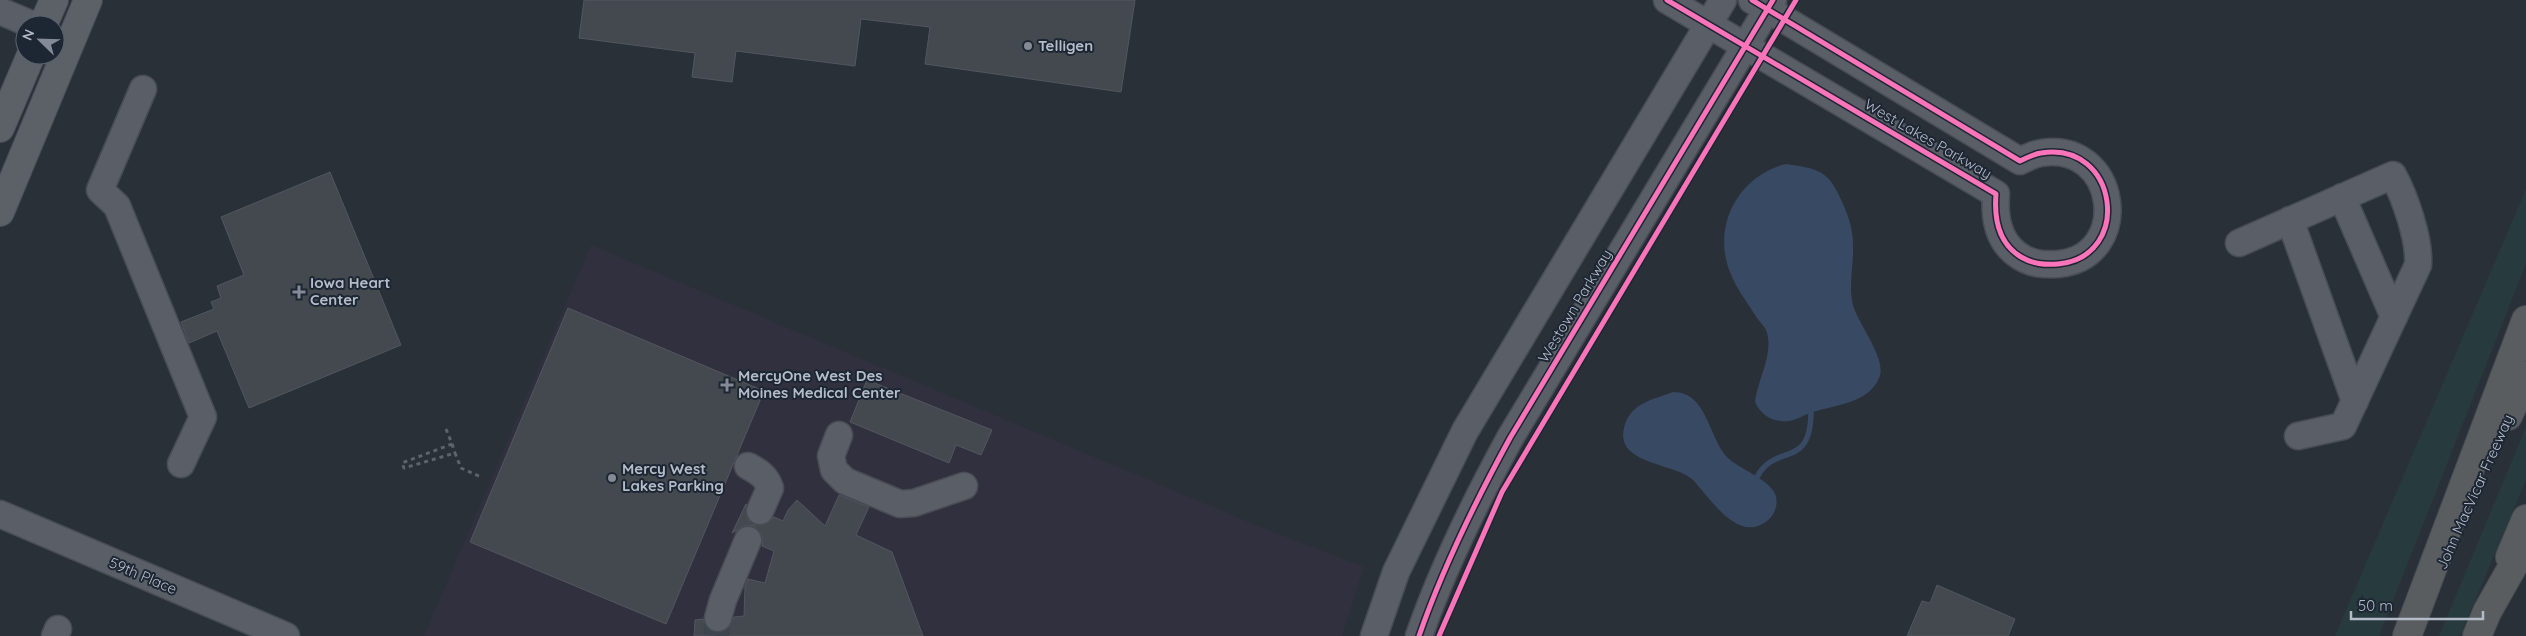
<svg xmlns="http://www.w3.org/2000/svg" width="2526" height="636" font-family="Quicksand,sans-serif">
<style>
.medical{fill:#31303e}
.green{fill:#273a3e}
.water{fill:#384963}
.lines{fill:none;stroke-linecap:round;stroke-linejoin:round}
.stream{stroke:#384963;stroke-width:5.5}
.building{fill:#444950;stroke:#52575f}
.minor-tunnel{stroke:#3f454e;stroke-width:26;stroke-dasharray:26 13;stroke-linecap:butt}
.minor-casing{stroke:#484c53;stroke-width:29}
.major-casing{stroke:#484c55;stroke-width:30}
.highway-casing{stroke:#474c53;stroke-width:30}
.path{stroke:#5d636a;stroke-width:3;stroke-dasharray:4 4;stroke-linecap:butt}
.minor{stroke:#5a5e66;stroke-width:26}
.major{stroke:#5c6168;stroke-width:28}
.highway{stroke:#5a5d60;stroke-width:28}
.cycleway-casing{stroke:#1d2633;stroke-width:8}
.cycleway{stroke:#fb73b8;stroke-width:5}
.poi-dot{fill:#848b96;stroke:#1d2633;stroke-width:2}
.labels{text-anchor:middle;stroke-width:4;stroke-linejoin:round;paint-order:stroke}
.poi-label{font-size:15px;font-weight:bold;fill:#b4bcc9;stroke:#1d2633;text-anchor:start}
.street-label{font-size:15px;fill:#b4bcc9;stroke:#1d2633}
</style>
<rect width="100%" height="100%" fill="#2a3038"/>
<path class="medical" d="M591 245 1256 525 1364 567 1342 636H424Z"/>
<path class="green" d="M2526 189V264L2379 636H2335Z
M2526 427V480L2460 636H2439Z"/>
<path class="water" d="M1786 164C1821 169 1829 171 1843 204 1849 217 1853 231 1853 244 1854 265 1848 285 1853 305 1858 324 1888 360 1879 378 1869 403 1835 405 1813 412 1803 415 1793 423 1781 421 1769 420 1760 413 1755 402 1757 380 1775 352 1766 330 1764 326 1760 322 1757 318 1749 305 1739 292 1733 279 1709 231 1736 176 1786 164Z
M1673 392C1707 392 1708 436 1727 457 1740 470 1768 478 1775 494 1779 503 1775 515 1767 521 1738 544 1710 498 1693 480 1677 463 1615 465 1624 428 1630 403 1652 400 1673 392Z"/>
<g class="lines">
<path class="stream" d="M1757 477C1776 442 1810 470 1811 413"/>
</g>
<path class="building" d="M584 0H1135L1121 92 925 64 930 27 861 19 855 66 736 51 732 82 692 77 695 53 579 38Z
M330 172 401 345 249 408 217 331 189 343 181 322 214 309 211 302 221 298 217 286 244 275 221 217Z
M568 308 764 391 666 624 470 542Z
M867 380 992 430 981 455 956 445 949 463 850 422Z
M839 495 869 507 856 535 892 552 923 636H694L695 620 703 619 707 628 714 632 721 633 728 629 734 617 744 616 745 587 748 579 765 583 774 551 762 546 763 538 754 526 746 525 732 533 746 504 748 520 754 525 768 523 774 517 783 521 788 510 797 500 825 526Z
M1937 585 2015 619 2008 636H1907L1922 601 1930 603Z"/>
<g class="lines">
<path class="minor-tunnel" d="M716 636 718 618"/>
<defs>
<path id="minor" d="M1667 0 1996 194C1994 218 1998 243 2021 257 2033 264 2044 265 2058 264 2134 257 2118 140 2041 153 2034 154 2026 158 2020 161L1752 0
M0 11 33 25
M143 89 100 190 117 206 203 417 181 464
M2342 197 2394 317
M2290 220 2355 401
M2239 243 2393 175C2405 197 2420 240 2418 265L2343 426 2298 436
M839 435 831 456 834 470 845 481 900 504 914 503 964 486
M748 466C759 472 766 476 770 488L760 511
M0 514 286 636
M718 618 723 600 748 540
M55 636 58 629
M1374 636 1396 572 1465 431 1723 0
M1419 636C1443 567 1475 502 1510 438L1773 0"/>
<path id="major" d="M43 25 54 0
M0 128 31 55
M0 212 88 0"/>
<path id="highway" d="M2508 416 2526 376
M2510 557 2526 519
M2407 636 2526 320
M2477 636 2487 612 2526 543"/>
</defs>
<use href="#minor" class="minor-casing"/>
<use href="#major" class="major-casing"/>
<use href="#highway" class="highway-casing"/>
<path class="path" d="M446 429 452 444 402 463 404 468 455 453 461 468 481 477
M452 444 455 453"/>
<use href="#minor" class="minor"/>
<use href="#major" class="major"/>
<use href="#highway" class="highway"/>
<defs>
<path id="cycleway" d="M1667 0 1996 194C1994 218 1998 243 2021 257 2033 264 2044 265 2058 264 2134 257 2118 140 2041 153 2034 154 2026 158 2020 161L1752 0
M1419 636C1443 567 1475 502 1510 438L1773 0
M1439 636 1502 492 1796 0"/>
</defs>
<use href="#cycleway" class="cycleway-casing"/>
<use href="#cycleway" class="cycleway"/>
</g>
<g class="poi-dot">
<circle cx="1028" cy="46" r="5"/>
<path d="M296.5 284.5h5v5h5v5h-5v5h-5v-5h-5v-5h5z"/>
<path d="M724.5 377.5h5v5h5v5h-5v5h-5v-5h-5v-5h5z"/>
<circle cx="612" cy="478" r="5"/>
</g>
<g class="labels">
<g class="poi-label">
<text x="1038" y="51">Telligen</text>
<text x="310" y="288">Iowa Heart<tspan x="310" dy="17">Center</tspan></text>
<text x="738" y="381">MercyOne West Des<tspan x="738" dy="17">Moines Medical Center</tspan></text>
<text x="622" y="474">Mercy West<tspan x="622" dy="17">Lakes Parking</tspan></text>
</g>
<g class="street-label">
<text transform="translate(1928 139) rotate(30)" y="5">West Lakes Parkway</text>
<text transform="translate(1575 306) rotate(-59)" y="5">Westown Parkway</text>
<text transform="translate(2475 492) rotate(-66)" y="5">John MacVicar Freeway</text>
<text transform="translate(143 576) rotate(23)" y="5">59th Place</text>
</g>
</g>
<g transform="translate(40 40) rotate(293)"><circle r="24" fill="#1d2633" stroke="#59626f"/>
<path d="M0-4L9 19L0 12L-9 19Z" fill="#848b96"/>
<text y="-8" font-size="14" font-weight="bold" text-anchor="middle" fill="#b4bcc9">N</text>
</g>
<path d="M2351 611v8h132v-8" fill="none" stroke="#b4bcc9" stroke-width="2.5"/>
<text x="2358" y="611" font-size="15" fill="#b4bcc9" stroke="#1d2633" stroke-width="4" paint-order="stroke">50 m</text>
</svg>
